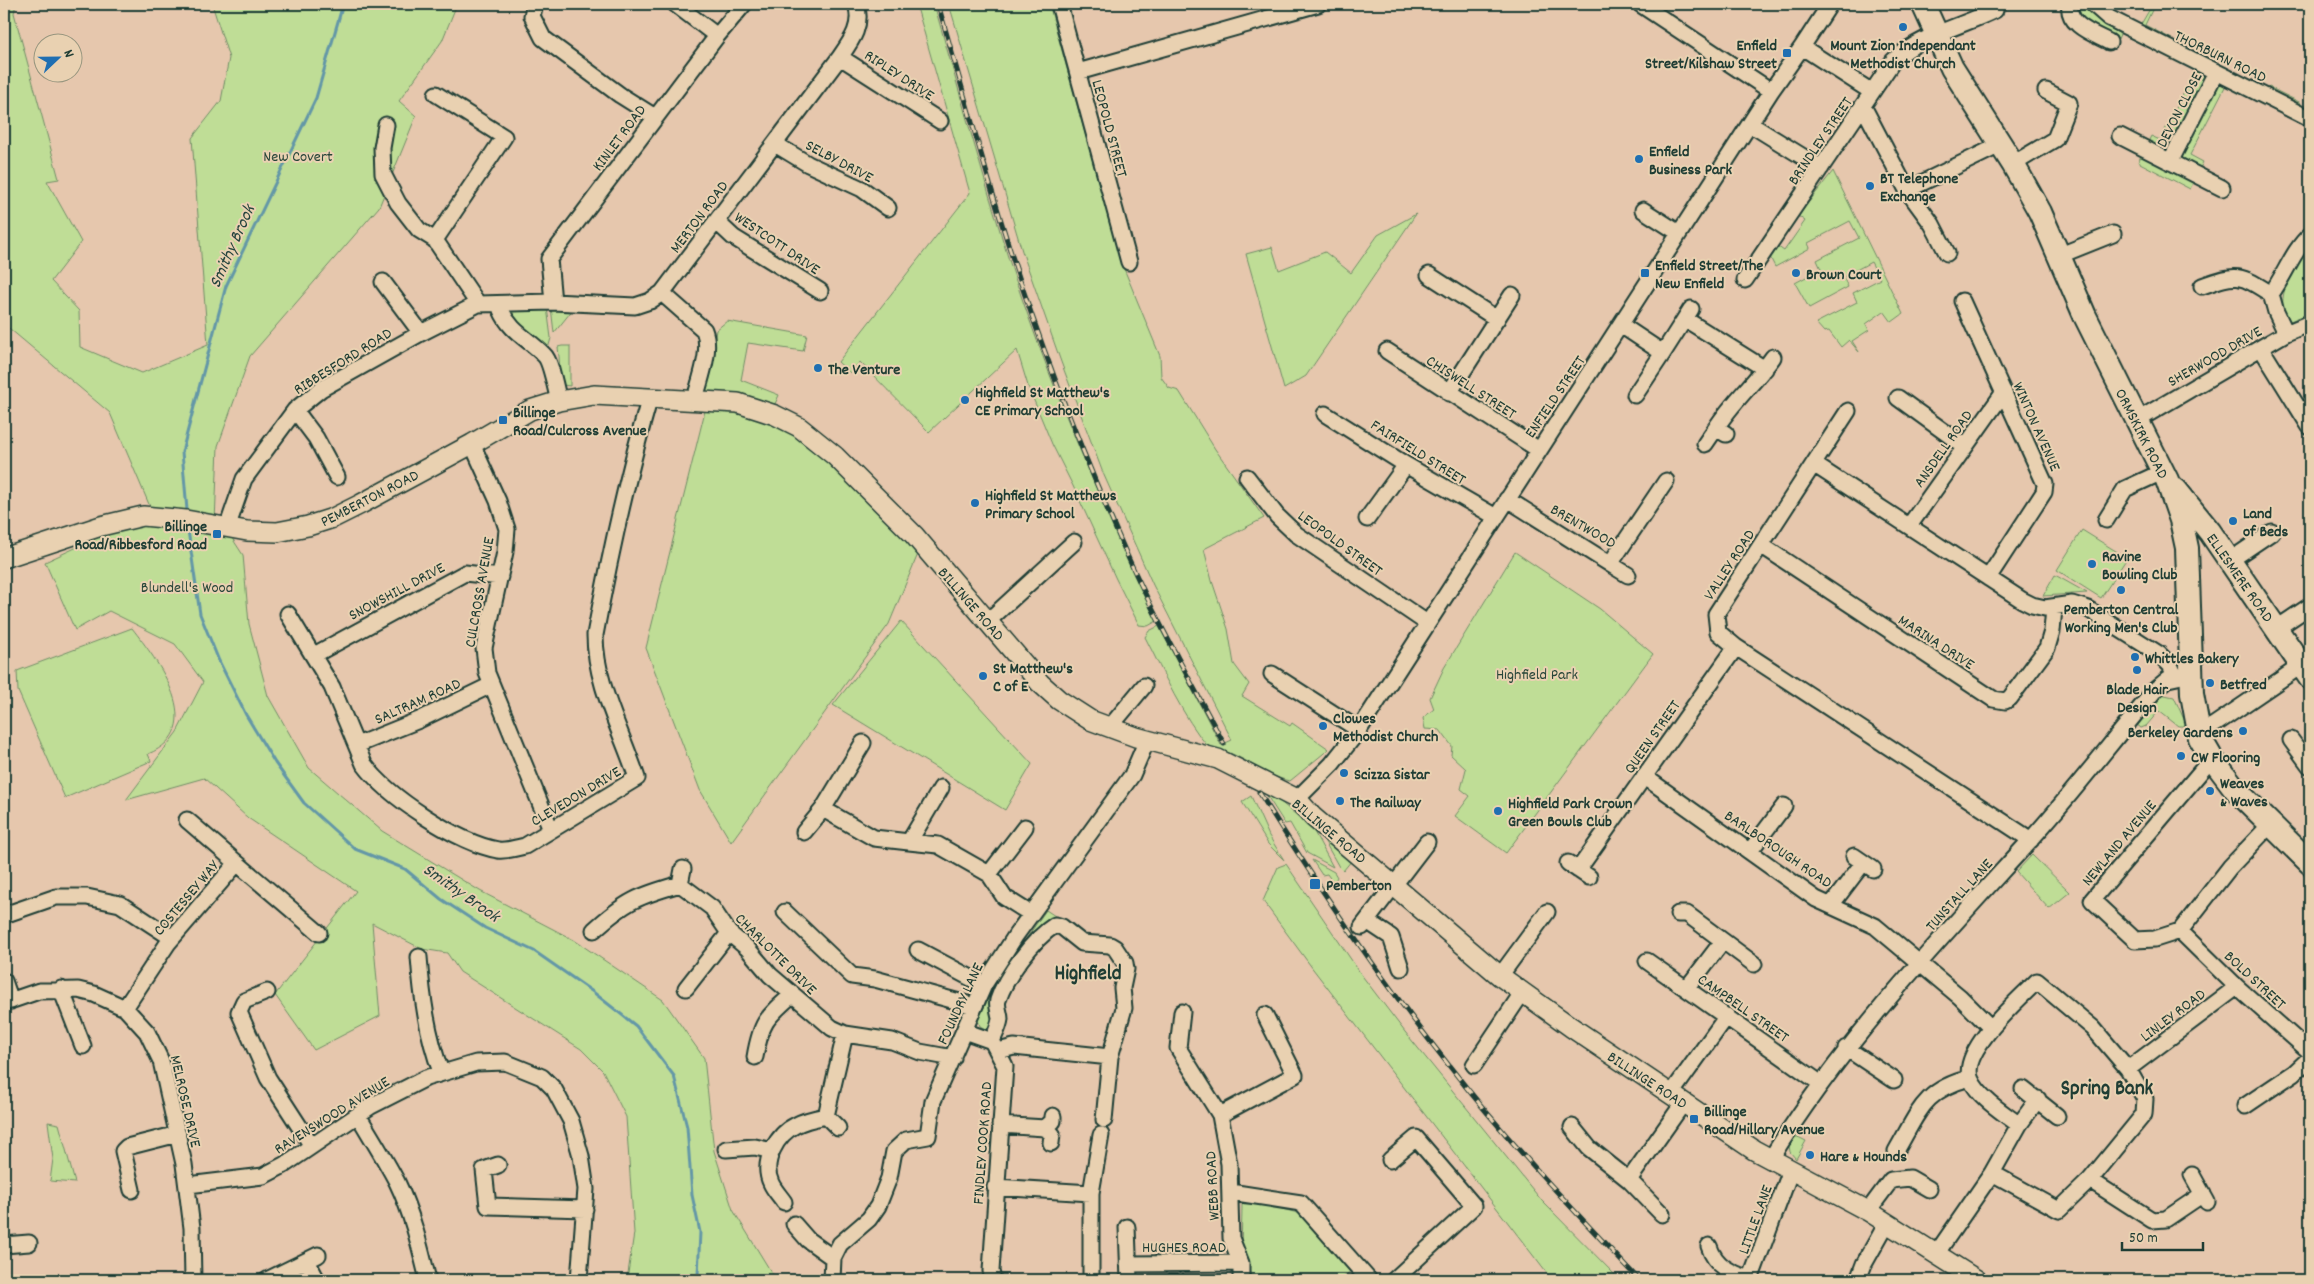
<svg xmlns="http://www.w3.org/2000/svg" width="2314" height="1284" font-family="Dekko,sans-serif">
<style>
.green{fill:#bfdd96;stroke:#6f8d65}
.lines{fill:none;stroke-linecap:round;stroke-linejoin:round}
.stream{stroke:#6497a7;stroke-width:3}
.minor-casing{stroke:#1f3d34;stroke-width:19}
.major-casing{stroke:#1f3d34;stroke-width:22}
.highway-casing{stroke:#1f3d34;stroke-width:26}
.minor{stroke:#e9d1b1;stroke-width:15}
.major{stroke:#e9d1b1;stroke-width:19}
.highway{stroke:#e9d1b1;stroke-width:22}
.rail-casing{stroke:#1f3d34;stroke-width:5}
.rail{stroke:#e9d1b1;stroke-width:3;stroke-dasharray:9;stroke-linecap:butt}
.poi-dot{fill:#1f6fb2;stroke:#e9d1b1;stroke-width:2}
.labels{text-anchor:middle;stroke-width:4;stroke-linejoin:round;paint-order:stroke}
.poi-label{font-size:16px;font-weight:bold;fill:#1f3d34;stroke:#e9d1b1;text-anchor:start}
.street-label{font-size:16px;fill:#1f3d34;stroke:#e9d1b1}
.park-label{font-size:16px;fill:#274539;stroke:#e9d1b1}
.water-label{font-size:18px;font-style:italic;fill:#25443e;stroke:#e9d1b1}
.district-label{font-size:21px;font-weight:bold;fill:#1f3d34;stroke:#e9d1b1}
</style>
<rect width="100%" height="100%" fill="#e6c7ad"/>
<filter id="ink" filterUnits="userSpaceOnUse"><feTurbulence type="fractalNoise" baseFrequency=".02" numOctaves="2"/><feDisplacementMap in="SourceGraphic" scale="10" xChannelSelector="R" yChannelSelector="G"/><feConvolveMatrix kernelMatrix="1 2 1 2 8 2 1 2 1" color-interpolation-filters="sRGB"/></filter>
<g filter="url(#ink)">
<path class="green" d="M4 4H16L14 13 59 179 47 181 81 242 51 281 79 311 80 347 142 373 208 345 192 138 221 101 229 58 212 4H457L442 41 399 101 416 116 379 207 250 356 218 446 215 523 154 516 110 413 4 324Z
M916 4H934C958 87 981 171 1007 254 1048 380 1100 502 1157 621L1148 626 1139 625 1116 579 1073 486 1052 444 1028 386 1017 350 929 432 860 362 850 373 838 362 970 193Z
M949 4H1049L1120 259 1160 356 1161 377 1169 388 1179 391 1215 449 1264 518 1204 549 1212 581 1228 629 1234 664 1249 684 1242 696 1290 726 1292 723 1329 749 1290 781C1262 776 1239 750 1209 748 1182 716 1164 674 1145 637L1149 631 1159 626 1221 745 1232 740 1153 585 1103 473 1061 362 1022 251Z
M2077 4H2082L2100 22 2120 34 2118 39 2083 20Z
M2151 7 2153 8 2145 25 2172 39 2171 41 2140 26Z
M2199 63 2229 79 2190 155 2203 162 2190 189 2138 162 2151 136 2160 140Z
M2269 87 2301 103 2300 106 2267 89Z
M1833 171 1903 314 1892 322 1884 311 1866 324 1869 330 1852 341 1859 352 1849 340 1841 347 1829 331 1824 332 1816 323 1857 302 1853 293 1880 279 1871 262 1843 277 1848 287 1809 308 1795 283 1821 269 1817 260 1859 238 1850 221 1808 243 1810 248 1775 267 1770 257 1777 246 1784 251 1805 221 1798 216Z
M1416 214 1306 376 1284 389 1246 254 1272 247 1279 270 1325 252 1351 273 1378 235Z
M2310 243V313L2290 321C2270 304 2296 259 2310 243Z
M505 303 547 307 551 338 546 356 509 322Z
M551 307 574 308 554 333Z
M727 321 807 335 803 351 748 343 741 380 779 395 775 404 706 392 716 330Z
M562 346H570V386L562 385C559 372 560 360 558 347Z
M705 411 750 414 808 441 918 554 889 624 731 842 700 790 646 648Z
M142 517 215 532 232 538 243 555 249 624 268 696 309 768 382 831 480 891 574 940 663 1000 704 1058 714 1151 733 1210 776 1280H627L634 1233 626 1117 603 1071 581 1049 460 972 447 953 422 949 372 923 380 1016 314 1050 275 995 356 891 248 818 204 778 126 800 177 732 203 682 175 644 109 611 75 630 45 562Z
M2082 530 2127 558 2101 598 2057 570Z
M1515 552 1600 609 1653 654 1506 853 1455 816 1470 796 1461 789 1466 769 1451 755 1452 746 1440 730 1425 729 1423 718 1434 709 1430 698 1444 668Z
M2055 575 2087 593 2043 596Z
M901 621 1032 764 1005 810 833 705Z
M132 628C157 660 210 729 148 754L151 761 65 798 18 691 17 671Z
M2160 694 2174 697 2187 726H2178L2159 711 2146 726 2141 728 2136 724Z
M1266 790 1312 828 1333 867 1307 853 1290 823 1285 824 1264 791Z
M1251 796 1269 836 1284 860 1268 844 1242 802Z
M1321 835 1352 860 1343 871 1339 867Z
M2032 855 2070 892 2049 909 2016 872Z
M1312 860 1334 872 1337 877 1331 887 1329 885 1332 881 1327 874 1322 875Z
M1286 864 1363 977 1405 1032 1542 1201 1620 1280H1552L1313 969 1263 901 1278 867Z
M1046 910 1061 920 1008 970 995 1023 989 1031 980 1026 978 1020C997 979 1021 946 1046 910Z
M48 1122 59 1124 75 1183 50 1181 53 1159Z
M1794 1137H1798L1806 1141 1796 1159 1790 1152 1789 1146Z
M1242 1204H1262L1302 1214 1352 1270 1340 1280H1251L1249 1266 1241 1256Z"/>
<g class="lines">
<path class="stream" d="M187 510 182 452 226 286 316 98 343 4
M188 530 200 614 219 661 246 715 275 763 304 803 355 849 405 869 441 899 485 928 534 951 593 992 636 1026 674 1076 687 1127 692 1195 700 1232 698 1275"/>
<defs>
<path id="minor" d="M535 4 532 16 543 38 620 95 655 117
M675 4 717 36
M1059 4 1129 262
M1640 4 1771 91
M2070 4C2066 25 2094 34 2109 42
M2093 4 2109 18 2310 119
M1802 47 1872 92
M840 57 940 121
M1078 72 1318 4
M1863 106 1907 190 2000 145
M1750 124 1821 168
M386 125 382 148 383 174 398 203 419 230 435 240 478 304
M2120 136 2222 188
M775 144 808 164 862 189 888 208
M2170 162 2216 72
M2013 164 2055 139 2069 103 2046 91
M1907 190 1932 224 1947 253
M1643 210 1679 233
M717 222 733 237 820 291
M435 240 504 137 436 94
M2058 256 2113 234
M1429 275 1497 319
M1745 280 1893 61C1920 35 1963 26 1995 10L1996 4
M383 282 421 333
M2202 286C2237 273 2240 274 2271 294
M662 293 704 330C712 350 700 379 695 399
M1962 301 2045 484 2044 492 1988 578
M553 302 549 259 717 36 744 4
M501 310C511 333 528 338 544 355 551 361 556 391 559 401
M1685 319 1765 369
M1621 325 1663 353 1691 309
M2286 333 2276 312 2271 294C2285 275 2293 250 2310 235
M2261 348 2310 427
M1387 351 1539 450
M1449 393 1512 295
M1635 395 1663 353
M1898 398 1964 446
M295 410 316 438 337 477
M1848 411 1716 614 1718 632 1736 647 2031 840
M1325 414 1406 465 1496 517
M2136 421 2286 333 2310 323
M1716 428C1733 401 1755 383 1773 357
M472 444 498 501 507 529 505 552 484 648 487 673 551 830
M1705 444 1716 428 1726 434
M1815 465 2022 600 2032 605 2045 608 2072 604 2088 609 2159 654 2170 665 2175 676
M1247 477 1277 516 1296 534 1427 623
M1507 499 1610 564 1666 481
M1367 519 1406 465
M2106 520 2125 489 2162 472
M1909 526 2004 392
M227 528 244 479 295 410 321 389 421 333 478 304 553 302 635 306 650 301 662 293 840 57C852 40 863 25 856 4
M1761 545 1993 699 2005 701 2010 698 2047 648 2052 631 2054 608
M2229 561 2272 532
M1610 564 1628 575
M288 614 332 687 364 764C388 797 458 843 498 850 507 851 516 848 525 846L637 778C622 732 595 684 595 635 610 555 627 476 650 397
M988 621 1074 542
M2277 628 2310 606
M314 655 465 573 500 577
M1272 674 1359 730
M1110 727 1144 686
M2197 728H2208L2214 725 2302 665
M2291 740 2310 766
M863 743 823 809 874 838 909 842
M357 745 419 720 491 685
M2211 757 2208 763 2092 900 2135 940 2155 939 2180 931 2230 867 2270 825
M1645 777 1816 899 1875 926 1960 997 1991 1028
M941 788 909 842 938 845 989 874
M1297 799 1332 764 1359 730 1771 91 1802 47 1830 4
M1025 827 989 874 1004 897 1031 914
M804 832 823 809
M1750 851 1784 806
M1854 856 1873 869
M237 863 319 933
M1568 863 1589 877
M1578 870 1736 647
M680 884 683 869
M1832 904 1863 863
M785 912 852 976 875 979 974 1006
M1678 914H1687L1754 964
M4 915 56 897H87L120 904 172 938
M1367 921 1391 937 1401 968
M1362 927 1427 842
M594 930C626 901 638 896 680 884L712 908 729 933 747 948 770 975 832 1028 845 1034 892 1041 920 1052 953 1058
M2180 931 2237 987 2310 1052
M918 950 984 985
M419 957C422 997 427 1034 441 1072
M1647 961 1820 1083
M1500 976 1547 912
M4 981 11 1001
M686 988 729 933
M1687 988 1722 942
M61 989 83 1046
M267 992 244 1001 239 1012 268 1078 312 1146
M4 1003 39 991 78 990 94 994 125 1008 147 1032 161 1061 184 1164 192 1228 193 1280
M125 1008 168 943 237 863 187 820
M1182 1012 1178 1048 1220 1115 1229 1164 1231 1238 1241 1263V1280
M964 1031 992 1041 1005 1066 991 1271 993 1280
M992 1041C995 1034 999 1027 1000 1019 1000 1013 996 1006 998 1000 1006 976 1033 939 1055 925L1062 927 1082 943 1110 945 1115 948 1125 963 1126 969 1122 988 1124 1008 1110 1057 1104 1120
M1846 1048 1894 1080
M998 1051 1014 1047 1110 1057
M755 1057C761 1022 766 1018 792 995
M1474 1065 1522 993
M2128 1069 2237 987
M2023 1089 2057 1116
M1671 1094 1727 1016
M2245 1106 2294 1073 2310 1058
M358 1115C371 1137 385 1159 397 1182 412 1213 420 1247 428 1280
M1220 1115 1295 1075 1265 1015
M826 1116 838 1128
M1000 1125 1045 1128 1053 1121V1116
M2019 1125 2038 1099
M1572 1127 1589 1148 1629 1180
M1045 1128 1052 1134 1051 1143
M726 1149 755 1147 772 1151
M1896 1151C1919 1112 1923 1090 1970 1078
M1390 1160 1416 1138 1474 1206 1394 1280
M1770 1160C1841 1044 1934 946 2025 846 2071 796 2112 741 2156 689L2168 679 2191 674
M498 1165 484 1170 488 1206 585 1209
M2192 1175 2207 1202
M2090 1180 2152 1220 2166 1219 2203 1194
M188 1185 263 1176 284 1165 371 1106 426 1078 476 1063 505 1062 542 1077 554 1089 571 1121 581 1156 586 1189 579 1280
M995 1187 1091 1193
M132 1190 123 1151 127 1147 178 1134
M1230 1192 1301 1203 1369 1280
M784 1202C780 1196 774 1190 771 1183 761 1162 777 1134 796 1125 805 1120 816 1118 826 1116L845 1034
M1868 1211 1891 1180 1910 1178 1929 1189
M1662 1214 1629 1180 1684 1102
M794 1224 808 1240 833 1258
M1127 1227 1129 1280
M4 1245 29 1243
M1709 1246C1715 1266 1731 1273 1750 1279
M1936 1254 1992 1173 2019 1125C2004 1113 1980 1099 1971 1080 1958 1052 2019 999 2037 981L2093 1028 2128 1069 2145 1099 2144 1114 2090 1180 2059 1210 1992 1173
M307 1261 317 1280
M1128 1264 1241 1263
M267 1280 318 1255
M832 1280 833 1258 840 1244 869 1219 878 1206 889 1178 894 1151 906 1140 928 1136 933 1101 984 985 1016 935 1132 775 1147 740
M1091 1280V1193L1101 1135
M1750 1280 1791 1170
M1858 1280 1864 1264 1887 1223"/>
<path id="major" d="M4 558 101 526 143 516 186 520 247 531 277 532 308 526 333 518 361 504 472 444 530 410 559 401 594 395 738 403 775 415 799 427 835 456 914 535 1040 683 1059 700 1090 720 1136 737 1218 759 1297 799 1313 817 1500 976 1571 1027 1754 1150 1868 1211 1977 1280"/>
<path id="highway" d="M1923 4 1952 68 2013 164 2040 212 2085 316 2167 480 2181 520 2187 548 2192 694 2200 738 2211 757 2236 790 2310 863
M2176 490 2210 532 2310 678"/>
</defs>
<use href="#minor" class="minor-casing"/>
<use href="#major" class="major-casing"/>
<use href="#highway" class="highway-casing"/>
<use href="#minor" class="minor"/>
<use href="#major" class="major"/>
<use href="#highway" class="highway"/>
<defs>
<path id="rail" d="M938 4C962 87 985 171 1011 253 1044 356 1084 457 1127 555 1156 620 1191 682 1224 744
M1259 792C1318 887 1381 980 1451 1068 1509 1143 1575 1211 1639 1280"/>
</defs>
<use href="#rail" class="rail-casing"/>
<use href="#rail" class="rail"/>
</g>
</g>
<g class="poi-dot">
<circle cx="1903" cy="27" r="5"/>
<rect x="1782" y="48" width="10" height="10" rx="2.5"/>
<circle cx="1639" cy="159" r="5"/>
<circle cx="1870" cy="186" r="5"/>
<rect x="1640" y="268" width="10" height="10" rx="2.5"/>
<circle cx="1796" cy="273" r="5"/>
<circle cx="818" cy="368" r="5"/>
<circle cx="965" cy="400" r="5"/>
<rect x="498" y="415" width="10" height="10" rx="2.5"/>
<circle cx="975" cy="503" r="5"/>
<circle cx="2233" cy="521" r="5"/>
<rect x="212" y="529" width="10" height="10" rx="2.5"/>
<circle cx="2092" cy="564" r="5"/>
<circle cx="2121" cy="590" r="5"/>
<circle cx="2135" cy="657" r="5"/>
<circle cx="2137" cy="670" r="5"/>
<circle cx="983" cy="676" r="5"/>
<circle cx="2210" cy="683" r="5"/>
<circle cx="1323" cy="726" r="5"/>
<circle cx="2243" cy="731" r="5"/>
<circle cx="2181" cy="756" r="5"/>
<circle cx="1344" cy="773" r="5"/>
<circle cx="2210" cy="791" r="5"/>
<circle cx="1340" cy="801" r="5"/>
<circle cx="1498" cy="811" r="5"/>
<rect x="1309" y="878" width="12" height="12" rx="2.5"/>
<rect x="1689" y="1114" width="10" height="10" rx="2.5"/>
<circle cx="1810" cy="1155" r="5"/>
</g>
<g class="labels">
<g class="poi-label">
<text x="1777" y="50" text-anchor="end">Enfield<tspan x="1777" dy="18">Street/Kilshaw Street</tspan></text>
<text x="1903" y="50" text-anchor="middle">Mount Zion Independant<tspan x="1903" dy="18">Methodist Church</tspan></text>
<text x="1649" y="156">Enfield<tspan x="1649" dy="18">Business Park</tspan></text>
<text x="1880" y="183">BT Telephone<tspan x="1880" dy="18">Exchange</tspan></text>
<text x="1655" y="270">Enfield Street/The<tspan x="1655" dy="18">New Enfield</tspan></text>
<text x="1806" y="279">Brown Court</text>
<text x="828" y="374">The Venture</text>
<text x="975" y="397">Highfield St Matthew's<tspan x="975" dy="18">CE Primary School</tspan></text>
<text x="513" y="417">Billinge<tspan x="513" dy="18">Road/Culcross Avenue</tspan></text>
<text x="985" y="500">Highfield St Matthews<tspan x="985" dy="18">Primary School</tspan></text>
<text x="2243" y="518">Land<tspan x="2243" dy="18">of Beds</tspan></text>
<text x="207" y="531" text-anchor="end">Billinge<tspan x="207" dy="18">Road/Ribbesford Road</tspan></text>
<text x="2102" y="561">Ravine<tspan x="2102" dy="18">Bowling Club</tspan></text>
<text x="2121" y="614" text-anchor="middle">Pemberton Central<tspan x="2121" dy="18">Working Men's Club</tspan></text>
<text x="2145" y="663">Whittles Bakery</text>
<text x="993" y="673">St Matthew's<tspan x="993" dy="18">C of E</tspan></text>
<text x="2220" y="689">Betfred</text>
<text x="2137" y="694" text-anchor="middle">Blade Hair<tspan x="2137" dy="18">Design</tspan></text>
<text x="1333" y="723">Clowes<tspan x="1333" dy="18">Methodist Church</tspan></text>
<text x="2233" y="737" text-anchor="end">Berkeley Gardens</text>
<text x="2191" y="762">CW Flooring</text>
<text x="1354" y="779">Scizza Sistar</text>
<text x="2220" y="788">Weaves<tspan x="2220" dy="18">&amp; Waves</tspan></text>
<text x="1350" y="807">The Railway</text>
<text x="1508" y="808">Highfield Park Crown<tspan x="1508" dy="18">Green Bowls Club</tspan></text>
<text x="1326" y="890">Pemberton</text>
<text x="1704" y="1116">Billinge<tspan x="1704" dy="18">Road/Hillary Avenue</tspan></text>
<text x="1820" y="1161">Hare &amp; Hounds</text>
</g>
<g class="street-label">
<text transform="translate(2221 55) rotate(26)" y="6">THORBURN ROAD</text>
<text transform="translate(900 74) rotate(33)" y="6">RIPLEY DRIVE</text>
<text transform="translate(2178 109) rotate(-63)" y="6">DEVON CLOSE</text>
<text transform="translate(1111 128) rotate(75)" y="6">LEOPOLD STREET</text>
<text transform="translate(618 137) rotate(-53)" y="6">KINLET ROAD</text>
<text transform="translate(1819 140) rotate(-56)" y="6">BRINDLEY STREET</text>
<text transform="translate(840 160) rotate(28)" y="6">SELBY DRIVE</text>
<text transform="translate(698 216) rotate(-53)" y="6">MERTON ROAD</text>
<text transform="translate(778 242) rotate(34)" y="6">WESTCOTT DRIVE</text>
<text transform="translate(2214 355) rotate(-30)" y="6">SHERWOOD DRIVE</text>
<text transform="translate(342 360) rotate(-32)" y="6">RIBBESFORD ROAD</text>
<text transform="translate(1472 386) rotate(33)" y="6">CHISWELL STREET</text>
<text transform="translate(1554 396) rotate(-56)" y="6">ENFIELD STREET</text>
<text transform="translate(2038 426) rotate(66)" y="6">WINTON AVENUE</text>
<text transform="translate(2143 433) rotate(63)" y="6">ORMSKIRK ROAD</text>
<text transform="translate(1942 448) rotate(-55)" y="6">ANSDELL ROAD</text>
<text transform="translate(1419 451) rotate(32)" y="6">FAIRFIELD STREET</text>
<text transform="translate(369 497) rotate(-27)" y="6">PEMBERTON ROAD</text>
<text transform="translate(1584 525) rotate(30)" y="6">BRENTWOOD</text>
<text transform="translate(1341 542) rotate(36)" y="6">LEOPOLD STREET</text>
<text transform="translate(1728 564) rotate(-57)" y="6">VALLEY ROAD</text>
<text transform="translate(2241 577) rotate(55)" y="6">ELLESMERE ROAD</text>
<text transform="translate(396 590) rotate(-28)" y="6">SNOWSHILL DRIVE</text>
<text transform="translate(478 592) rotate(-80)" y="6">CULCROSS AVENUE</text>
<text transform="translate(972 603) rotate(49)" y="6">BILLINGE ROAD</text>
<text transform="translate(1937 641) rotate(33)" y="6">MARINA DRIVE</text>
<text transform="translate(417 700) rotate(-24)" y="6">SALTRAM ROAD</text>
<text transform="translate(1651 736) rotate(-55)" y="6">QUEEN STREET</text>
<text transform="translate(575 795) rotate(-31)" y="6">CLEVEDON DRIVE</text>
<text transform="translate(1330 830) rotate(40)" y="6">BILLINGE ROAD</text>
<text transform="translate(2118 842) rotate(-50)" y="6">NEWLAND AVENUE</text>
<text transform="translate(1779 848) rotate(34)" y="6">BARLBOROUGH ROAD</text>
<text transform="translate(1958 894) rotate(-48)" y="6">TUNSTALL LANE</text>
<text transform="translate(185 897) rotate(-50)" y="6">COSTESSEY WAY</text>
<text transform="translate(777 953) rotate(45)" y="6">CHARLOTTE DRIVE</text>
<text transform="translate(2256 979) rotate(43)" y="6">BOLD STREET</text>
<text transform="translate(959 1003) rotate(-65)" y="6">FOUNDRY LANE</text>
<text transform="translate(1744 1007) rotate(35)" y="6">CAMPBELL STREET</text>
<text transform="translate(2172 1014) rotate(-37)" y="6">LINLEY ROAD</text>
<text transform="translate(1648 1079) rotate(33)" y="6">BILLINGE ROAD</text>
<text transform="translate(187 1101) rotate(77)" y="6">MELROSE DRIVE</text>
<text transform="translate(331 1114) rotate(-32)" y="6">RAVENSWOOD AVENUE</text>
<text transform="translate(981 1143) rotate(-86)" y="6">FINDLEY COOK ROAD</text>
<text transform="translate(1211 1186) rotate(-93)" y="6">WEBB ROAD</text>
<text transform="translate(1754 1219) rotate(-70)" y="6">LITTLE LANE</text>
<text x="1184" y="1252">HUGHES ROAD</text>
</g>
<g class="park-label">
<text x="298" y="161">New Covert</text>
<text x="187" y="592">Blundell's Wood</text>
<text x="1537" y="679">Highfield Park</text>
</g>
<g class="water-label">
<text transform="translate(231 246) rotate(-66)" y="6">Smithy Brook</text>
<text transform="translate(462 892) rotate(35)" y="6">Smithy Brook</text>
</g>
<g class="district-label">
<text x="1088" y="979">Highfield</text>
<text x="2107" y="1094">Spring Bank</text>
</g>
</g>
<rect width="2314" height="1284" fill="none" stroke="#e9d1b1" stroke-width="20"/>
<rect x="10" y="10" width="2294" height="1264" fill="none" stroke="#1f3d34" stroke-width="2" filter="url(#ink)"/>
<g transform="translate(58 58) rotate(68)"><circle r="24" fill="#e9d1b1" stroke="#98967f"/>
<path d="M0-4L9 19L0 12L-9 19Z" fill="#1f6fb2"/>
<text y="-8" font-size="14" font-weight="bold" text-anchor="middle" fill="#1f3d34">N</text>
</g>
<path d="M2122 1242v8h81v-8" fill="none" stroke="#1f3d34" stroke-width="2.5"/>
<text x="2129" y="1242" font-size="15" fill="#1f3d34" stroke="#e9d1b1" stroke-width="4" paint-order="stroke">50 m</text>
</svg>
